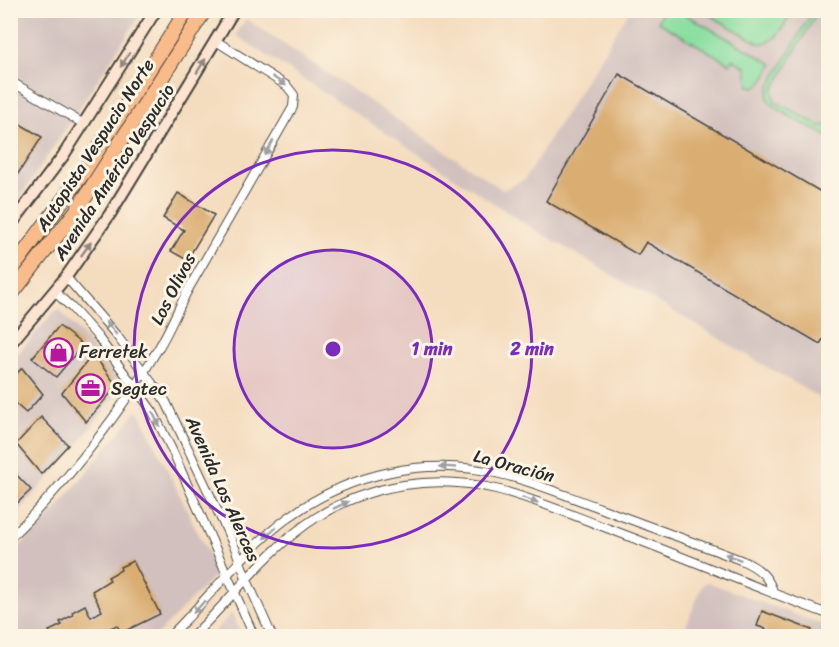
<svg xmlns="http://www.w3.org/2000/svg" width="839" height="647" font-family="Sriracha,sans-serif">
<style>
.industrial{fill:#d1c0bd}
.green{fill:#89dea1;stroke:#5a8466;stroke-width:1.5}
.building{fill:#daad72}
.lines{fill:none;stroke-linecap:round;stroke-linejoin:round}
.street-casing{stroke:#494641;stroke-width:10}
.secondary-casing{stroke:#494641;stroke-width:14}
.highway-casing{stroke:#494641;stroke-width:16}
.street{stroke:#fff;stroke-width:8}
.secondary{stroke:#fde4d1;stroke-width:10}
.highway{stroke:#fabb8b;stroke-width:14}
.oneway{fill:#94887e}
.oneway2{fill:#a0a0a0}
.ring{fill:none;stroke:#7b2cbf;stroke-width:3}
.labels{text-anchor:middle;stroke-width:6;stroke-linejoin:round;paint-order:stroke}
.street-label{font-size:18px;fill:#2b2b2b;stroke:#fcf5e5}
.poi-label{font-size:18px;fill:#2b2b2b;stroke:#fcf5e5;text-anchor:start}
.centre{fill:#7b2cbf;stroke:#fcf5e5;stroke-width:3}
.ring-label{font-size:18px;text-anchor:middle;font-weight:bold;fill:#7b2cbf;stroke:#fcf5e5;stroke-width:6;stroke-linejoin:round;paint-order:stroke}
</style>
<rect width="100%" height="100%" fill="#fcf5e5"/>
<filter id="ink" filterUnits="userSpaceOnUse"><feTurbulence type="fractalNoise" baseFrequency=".0167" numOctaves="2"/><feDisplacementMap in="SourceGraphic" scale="12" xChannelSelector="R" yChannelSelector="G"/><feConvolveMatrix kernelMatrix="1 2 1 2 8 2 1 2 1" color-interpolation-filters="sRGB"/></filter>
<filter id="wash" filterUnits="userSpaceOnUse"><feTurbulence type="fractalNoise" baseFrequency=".008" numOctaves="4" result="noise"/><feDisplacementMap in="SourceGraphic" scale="24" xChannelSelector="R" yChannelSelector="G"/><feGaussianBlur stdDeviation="1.35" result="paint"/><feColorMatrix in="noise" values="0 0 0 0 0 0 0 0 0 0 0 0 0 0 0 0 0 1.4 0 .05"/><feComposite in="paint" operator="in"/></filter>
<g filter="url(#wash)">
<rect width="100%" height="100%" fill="#f4dcbe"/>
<path class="industrial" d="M11 11H143L11 211Z
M629 11H828V403L524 223 236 35 246 19 503 190 525 179Z
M60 310 123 385 77 446 11 520V361L55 311Z
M136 412 140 413 216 570 215 575 156 636H11V555L58 507Z
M707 582 828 627V636H682L703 584Z
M232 613 242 636H210Z"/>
<path class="green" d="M666 11H679L773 64 762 83 755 87 749 86 746 67 732 59 730 64 658 22 661 14Z
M703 11H702H792C784 25 777 45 758 43Z
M813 11H818L773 90 774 101 820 126 828 125V137C817 130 775 111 769 101 766 96 769 91 770 86Z"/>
<g id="blocks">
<path class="building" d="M619 74 828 196V342L823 339 820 344 646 242 638 255 546 201Z
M10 118 42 137 10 186Z
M178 193 214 215 187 260 171 251 184 230 163 218Z
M59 326 83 345 56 377 32 358Z
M93 354 117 386 86 422 62 393Z
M22 368 43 394 26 413 10 399V381Z
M41 417 68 445 41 474 16 444Z
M10 468 31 490 10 510Z
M133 561 160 614 121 633 117 625 102 632 104 636H52L49 631 62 625 60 622 73 615 72 612 85 605 91 617 102 611 92 591 110 580 108 577 121 570 120 567Z
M762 611 812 630 810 636H763L766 629 757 626Z"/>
</g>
</g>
<g filter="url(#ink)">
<use href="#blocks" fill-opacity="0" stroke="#494641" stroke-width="1.5"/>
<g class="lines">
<defs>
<path id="street" d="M10 17 14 10
M10 81 84 124
M66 277 117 336 166 402 235 548 247 580 272 636
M54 291 72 308 98 337 153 412 173 452 254 636
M10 538C68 481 117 418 158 349 170 330 178 308 189 288 223 228 258 168 293 107L294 95 287 86 216 41
M170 636C209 598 244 550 289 517 350 473 425 456 500 474 535 482 569 497 603 509 649 527 697 543 743 561 759 568 769 577 774 594
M193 636C234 596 268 548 317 517 370 484 436 474 496 489 536 499 574 516 612 530 685 557 756 588 828 614"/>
<path id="secondary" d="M10 226 63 156 156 10
M10 344 66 277 110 214 234 10"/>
<path id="highway" d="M10 272 83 173 187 10
M10 296 77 210 205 10"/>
</defs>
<use href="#street" class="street-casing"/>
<use href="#secondary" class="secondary-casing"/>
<use href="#highway" class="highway-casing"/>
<use href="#street" class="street"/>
<use href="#secondary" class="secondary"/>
<use href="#highway" class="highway"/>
</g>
<defs><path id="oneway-solid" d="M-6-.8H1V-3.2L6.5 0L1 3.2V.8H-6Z" transform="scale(1.5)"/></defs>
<g class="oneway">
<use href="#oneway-solid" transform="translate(125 60) rotate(122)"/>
<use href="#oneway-solid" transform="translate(201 66) rotate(-58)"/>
<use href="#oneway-solid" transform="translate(86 249) rotate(-54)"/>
</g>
<g class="oneway2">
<use href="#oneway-solid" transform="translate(279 81) rotate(33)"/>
<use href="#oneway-solid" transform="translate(269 148) rotate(120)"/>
<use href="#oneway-solid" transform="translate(111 328) rotate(-130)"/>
<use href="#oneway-solid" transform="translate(156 419) rotate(63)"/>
<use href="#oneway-solid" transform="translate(448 467) rotate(-177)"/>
<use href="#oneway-solid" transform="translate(530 500) rotate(19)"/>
<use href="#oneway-solid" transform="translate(341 505) rotate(-25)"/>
<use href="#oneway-solid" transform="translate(270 533) rotate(139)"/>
<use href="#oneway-solid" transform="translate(733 557) rotate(-159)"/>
<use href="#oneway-solid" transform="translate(199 607) rotate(133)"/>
</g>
</g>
<circle cx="333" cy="349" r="99" fill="#7b2cbf" fill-opacity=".12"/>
<g class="ring">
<circle cx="333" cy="349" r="99"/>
<circle cx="333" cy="349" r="199"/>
</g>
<defs>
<symbol id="shop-ring" viewBox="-11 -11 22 22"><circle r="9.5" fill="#fcf5e5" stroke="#b5179e" stroke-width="1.5"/><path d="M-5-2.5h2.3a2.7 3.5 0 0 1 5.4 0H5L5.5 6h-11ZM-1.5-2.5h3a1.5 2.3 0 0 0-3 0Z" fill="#b5179e"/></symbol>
<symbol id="office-ring" viewBox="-11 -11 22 22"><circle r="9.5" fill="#fcf5e5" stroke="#b5179e" stroke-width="1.5"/><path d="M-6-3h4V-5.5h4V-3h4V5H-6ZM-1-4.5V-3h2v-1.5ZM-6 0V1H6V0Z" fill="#b5179e"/></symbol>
</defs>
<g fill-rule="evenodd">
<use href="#shop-ring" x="42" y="336" width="33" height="33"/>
<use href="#office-ring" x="74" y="372" width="33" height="33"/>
</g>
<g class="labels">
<g class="street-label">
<text transform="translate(95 145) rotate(-57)" y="6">Autopista Vespucio Norte</text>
<text transform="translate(114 172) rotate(-57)" y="6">Avenida Américo Vespucio</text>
<text transform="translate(173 289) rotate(-63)" y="6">Los Olivos</text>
<text transform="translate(514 466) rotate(15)" y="6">La Oración</text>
<text transform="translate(223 489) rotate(66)" y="6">Avenida Los Alerces</text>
</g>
<g class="poi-label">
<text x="79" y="358">Ferretek</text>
<text x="111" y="395">Segtec</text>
</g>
</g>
<circle cx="333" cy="349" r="9" class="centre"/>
<g class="ring-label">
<text x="432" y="355">1 min</text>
<text x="532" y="355">2 min</text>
</g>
<rect width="839" height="647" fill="none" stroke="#fcf5e5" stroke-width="36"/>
</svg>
